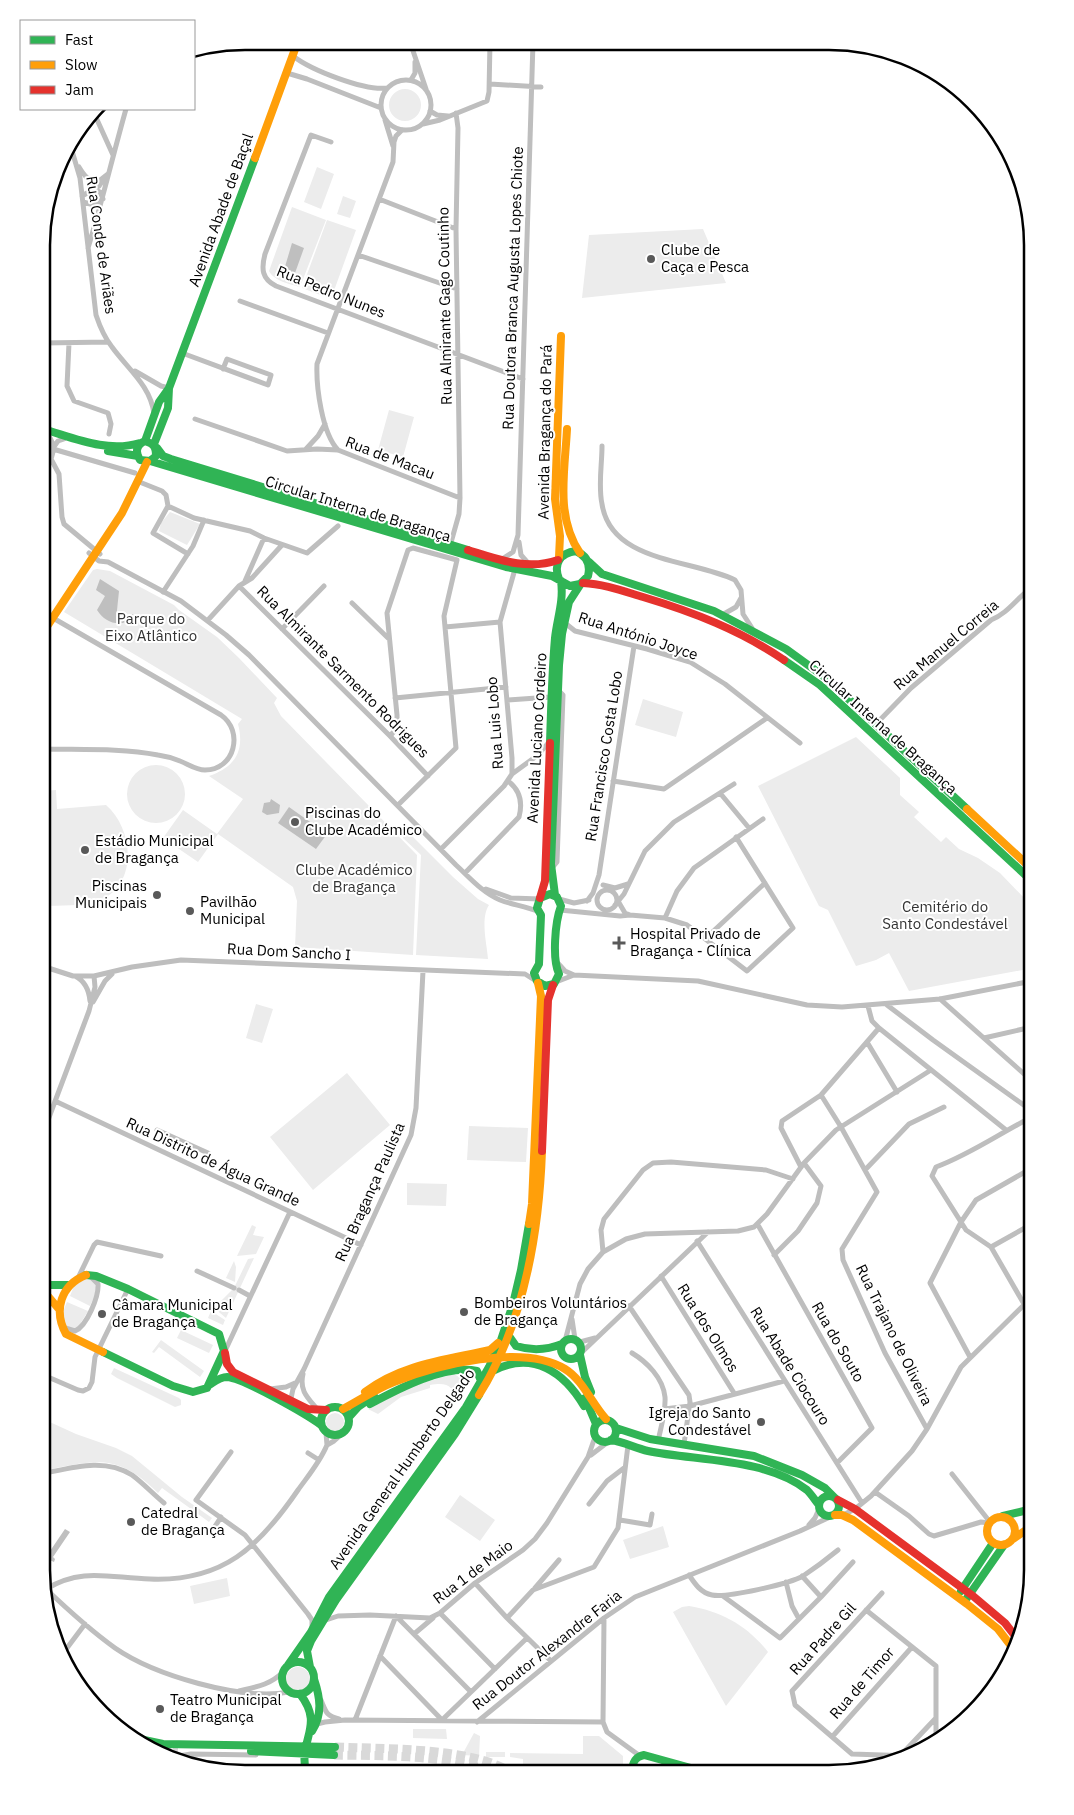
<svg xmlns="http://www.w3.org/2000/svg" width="1074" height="1815" font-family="'IBM Plex Sans',sans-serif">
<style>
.green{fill:#ececec}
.water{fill:#bfbfbf}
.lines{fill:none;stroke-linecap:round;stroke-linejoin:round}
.primary-tunnel{stroke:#d9d9d9;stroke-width:9;stroke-dasharray:9 4.5;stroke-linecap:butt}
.street{stroke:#bebebe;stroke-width:5}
.fast{stroke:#30b455;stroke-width:8}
.slow{stroke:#ff9f0a;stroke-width:8}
.jam{stroke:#e5322d;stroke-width:8}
.poi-dot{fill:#595959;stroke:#fff;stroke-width:2}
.labels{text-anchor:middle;stroke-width:4;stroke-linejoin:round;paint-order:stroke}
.street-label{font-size:15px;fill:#000;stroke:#fff}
.poi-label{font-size:15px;fill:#000;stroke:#fff;text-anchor:start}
.park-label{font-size:15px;fill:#333;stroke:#fff}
.rim{fill:none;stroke:#000;stroke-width:2.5}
</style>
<rect width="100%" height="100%" fill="#fff"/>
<path class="green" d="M389 105a16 16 0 1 1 32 0a16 16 0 1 1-32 0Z
M317 167 334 174 321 209 304 202Z
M343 196 356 201 350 218 337 214Z
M292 207 326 220 300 287C290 284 274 281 269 271Z
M327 220 356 230 331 299 302 288Z
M703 229 726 283 582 298 589 235Z
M389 410 414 417 403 457 378 450Z
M170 512 200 524 187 545 159 531 161 523Z
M97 569 110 571 174 605 179 610 217 637 239 658 277 698 274 703 281 716 417 855 413 955 295 947 297 901 293 887 218 834 198 862 163 838 183 810 217 834 243 799 209 776C235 767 245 751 238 724L242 719 64 612 93 570Z
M643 699 683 712 676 737 635 725Z
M856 737 900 778V795L919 812 914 817 941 842 946 837 959 849 978 858 1000 873 1027 901 1033 910V968L909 991 889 953 876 960 856 966 828 910 819 906 758 786Z
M127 794a29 29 0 1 1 58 0a29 29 0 1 1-58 0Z
M56 790 57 809 106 805C134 829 138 885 100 900 83 907 60 905 42 906V791Z
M405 829 453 877 478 899 489 905C480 919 487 944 488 959L416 955 421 855 403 838Z
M256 1004 273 1009 262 1043 246 1038Z
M347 1073 390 1125 313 1190 270 1137Z
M469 1126 528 1128 526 1162 467 1160Z
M407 1183 447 1184 446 1206 407 1205Z
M252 1225 256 1227 253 1235 264 1237 256 1254 237 1256Z
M254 1258 226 1318 214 1308 234 1288 248 1259Z
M234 1261 236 1267 235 1282 226 1278Z
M86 1278C103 1279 94 1297 90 1306L70 1296 74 1286Z
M67 1302 88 1311 79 1326 75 1329 67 1327C60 1318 63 1311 67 1302Z
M211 1311 225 1320 223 1325 208 1318Z
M181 1330 213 1345 209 1353 177 1338Z
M161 1340 204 1371 200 1377 159 1347 154 1353 152 1352Z
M114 1368 179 1398 181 1400V1405L175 1407 117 1378 111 1374Z
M454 1374 459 1377 469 1375 471 1378 456 1403C454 1385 447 1382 430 1385V1388L401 1397 378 1414 368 1409C395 1391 424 1382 454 1374Z
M326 1422a9 9 0 1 1 18 0a9 9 0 1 1-18 0Z
M41 1418 76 1434 116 1448 132 1456 182 1497 212 1518 209 1522 162 1488 158 1493C116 1451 94 1461 41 1471Z
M460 1495 495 1520 480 1541 445 1517Z
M663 1526 669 1547 630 1559 623 1540Z
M227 1578 230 1596 194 1604 190 1586Z
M689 1606C721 1611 748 1626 768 1652L726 1706 673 1612 682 1607Z
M286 1679a12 12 0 1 1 24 0a12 12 0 1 1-24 0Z
M413 1729H446L447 1739 413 1738Z
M474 1733 480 1736 479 1756 462 1755Z
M583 1736H599L623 1756V1773H529L523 1767V1759L510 1757V1753L583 1754Z
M486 1752H505V1757H486Z
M449 1767H468V1773H449Z"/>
<path class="water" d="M292 243 304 248 295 273 284 270Z
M100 579 119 591 116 620 127 618 133 614 135 617C121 628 106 624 97 610L105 596 96 590Z
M271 799 280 805 279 813 267 815 262 812 264 803 270 802Z
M289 807 327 834 316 849 278 823Z
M65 1529 70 1532 53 1557 55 1559 54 1562 45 1558 44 1555 46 1553 48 1554Z"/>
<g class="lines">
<path class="primary-tunnel" d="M146 1746 178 1749
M335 1747C382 1749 473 1747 512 1773
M334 1755C385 1756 447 1754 495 1773"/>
<path class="street" d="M410 42 426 89
M293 56C311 70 364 91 387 88
M287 73 307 79 381 108
M381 105a25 25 0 1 1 50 0a25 25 0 1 1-50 0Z
M411 80 415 73V62
M490 84 541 87
M430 111 437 115 448 116
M94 113 113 155
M385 120 393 146
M423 124 440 120 487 101 489 92 490 42
M331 142 311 135 265 254C261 269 262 279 276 286L523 379
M70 144 80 178 96 315C100 327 104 337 112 347 127 368 151 386 154 414
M79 167C84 175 88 182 99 181L108 174
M82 196 99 186 103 180
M379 199 456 229
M83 202 94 205 103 199 100 192 93 189
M88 248C102 202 113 155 126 109
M358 255 457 289
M240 301 328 333
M43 343 108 342
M69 343 67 386 74 401 108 413 111 424 109 434
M182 353 268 385 271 375 227 359 223 369
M135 371 161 386 169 388
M195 419 287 451 317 449 338 450 460 498
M602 446C602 465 598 486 602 504 611 563 692 559 735 580L741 590 743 614 752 628
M53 448 58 441 64 439
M53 449 135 473
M306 449 318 436 325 424
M338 450C322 433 316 387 317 364L393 162 394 142 396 136 402 130
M51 459 59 474 62 517 64 524 100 554
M43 470C53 461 57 446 48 435
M137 481 162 491 166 495 168 506
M519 542 521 555 528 563
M450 546 459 514 460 498 456 229 458 128 456 113
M89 553 99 561 108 562 181 601 226 635 249 655 456 865C470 878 483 893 500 900 513 905 526 906 539 912
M188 554 153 533 168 506 194 518 250 531 264 538 307 553 338 526
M502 559 513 552 518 535 533 42
M245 581 264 538
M239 586 390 736 428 776
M163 592 193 546 204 520
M352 603 388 638
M722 615 736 607 741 598
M42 617H47
M208 620 239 586 252 578 282 545
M565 623 575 631 647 649 690 662 725 684 800 743
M445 627 500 622
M282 629 324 586
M395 698 506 687
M507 700 551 697
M876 724 911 688 991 620C1008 613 1016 599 1031 588L1033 589
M390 736 397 728V715L387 613 408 550 413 548 457 560 444 616 456 748 398 805
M42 749C81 750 120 748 158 755 165 756 173 758 180 761 188 764 196 770 205 770 235 770 244 731 221 715L53 618
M512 774 538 755 549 742
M613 781 664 789 767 718
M720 793 749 828
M441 849 504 786 512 774V758L500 622 515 569
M552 868 557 862 563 695 558 690
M465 873 519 817C523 802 520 790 508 781
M603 885 615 888 628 884
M486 889 511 898 540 899
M597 900a10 10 0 1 1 20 0a10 10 0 1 1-20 0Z
M559 899 574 903 589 900
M587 901 593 893 599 875 634 646
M618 901 625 913 630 915
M615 905 624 894 645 851 674 822 734 784
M560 910 620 916 630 915 665 918 687 925 747 971 793 928 736 837
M665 918 677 891 694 868 763 819
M706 938 765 883
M556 961 565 971 574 975 698 981 807 1005 842 1007 940 999 1032 981
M42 966 73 976H94L132 967 181 960 525 974 536 981
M75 976C85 981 89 990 90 1001
M556 982 574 975
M940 999 1032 1081
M93 1002 105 981 112 974
M887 1005 933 1040 1032 1111
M868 1006 872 1021 879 1028 1006 1130
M984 1038 1032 1027
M867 1042 897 1092
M821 1095 841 1127 877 1192 842 1249 843 1260 885 1353 927 1429
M55 1101 361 1245
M157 1130 208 1153
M42 1136 89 1011 95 987 94 976
M801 1167 781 1128 782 1121 821 1095 879 1028
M865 1170 909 1124 944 1107
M758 1225 872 1428 837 1463
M697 1241 862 1503
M991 1247 1032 1224
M603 1252 601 1230 604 1219 643 1170 653 1163 671 1162 766 1170 793 1179
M774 1255 798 1231 817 1203 821 1186 804 1163
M197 1271 234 1288
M661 1276 734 1393
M78 1278 94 1245 97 1242 161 1256
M239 1290 250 1296
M1024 1304 991 1247 966 1230 932 1176 936 1167C971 1154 1000 1133 1032 1117
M629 1306 689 1395 690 1402 684 1444
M572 1319 575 1339
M62 1327 75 1331C87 1326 99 1296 98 1284L91 1277
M565 1341 580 1284 588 1269 603 1252 626 1239 645 1234 738 1231 754 1227 767 1214 804 1163 836 1130 931 1070
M580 1342 595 1338
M225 1351 290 1212
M581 1353 708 1232
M632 1353C647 1362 663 1378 665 1397 666 1411 661 1427 658 1441
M970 1357 930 1283 961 1222 976 1200 1032 1168
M41 1374 78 1390 83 1391 89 1388 92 1382 95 1357 128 1289
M303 1374C299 1391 308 1398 318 1410
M270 1389 286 1387 295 1383
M290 1403 293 1389 304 1369 411 1135 416 1108 423 971
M664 1409 690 1406 784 1381
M326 1433 327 1445
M327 1445 334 1441 343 1433
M231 1452 196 1500 245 1535 308 1614 312 1620V1627
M308 1453 319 1460
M591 1455 608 1442
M41 1474C71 1468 104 1457 132 1475 143 1483 153 1494 164 1503
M952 1474 990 1522
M875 1492 909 1516 929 1534 934 1536 981 1522 989 1523
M589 1504 607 1481 624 1468
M843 1515 855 1509 871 1496 912 1451 927 1429 961 1367 1032 1297
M620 1520 650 1525 652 1514
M809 1525 815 1518 819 1509
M214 1528 221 1517
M689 1575C695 1584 701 1593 712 1595 727 1598 789 1584 803 1576 815 1568 827 1559 838 1550
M802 1576 821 1597
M786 1582 792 1606 799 1619
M475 1583 507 1618 551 1661
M45 1588C67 1609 90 1630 115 1648 154 1675 241 1701 289 1692
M535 1588 559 1560
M46 1589C82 1567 110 1578 150 1579 223 1582 259 1547 298 1490 308 1476 320 1462 327 1445
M882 1593 792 1691 795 1705 852 1754 912 1756
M723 1596 780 1638 821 1597 853 1562
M866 1610 936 1666V1742
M440 1613 495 1669
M396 1616 471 1692
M507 1618 533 1590 594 1567 618 1528 628 1445
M604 1618 603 1722 607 1732 640 1756
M326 1620 338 1616 370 1615 430 1618 440 1613 475 1583 523 1550 535 1539 547 1523 588 1457 595 1437
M414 1634 433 1618
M64 1652 85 1624
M380 1656 442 1720 527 1638
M239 1691C256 1687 270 1685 283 1672
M321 1700C326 1712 326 1716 339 1719
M355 1720 396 1616
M477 1722 604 1618 635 1597 800 1531 830 1517
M317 1724 325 1722 345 1720 603 1722
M832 1737 912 1647
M152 1750 160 1748 163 1744 171 1752 174 1760
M901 1755 935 1719
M166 1758 191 1754 256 1755"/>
<path class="fast" d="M43 429C74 438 107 453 140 443
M145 441C154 444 156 447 156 456L150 461 140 460C135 452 136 445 145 441L159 402 169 388 255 158
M154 444 168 408 169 388
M157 448 163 456 171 459 468 550
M108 451 138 456
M150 461 506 567 552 576 570 586 580 584 588 576C591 564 587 556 576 551 560 553 553 564 559 579
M589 562 602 574 714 611 786 649 826 678 967 809
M784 660 820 685 1033 882
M550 743C551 708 552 673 555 638 557 619 564 601 561 581
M550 894 557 897 561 906C555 922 552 959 559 974L554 984 545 986 537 981 534 973 539 964 541 915 537 908 540 898Z
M555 895 551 864 559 665 562 634 569 602 580 585
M86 1275 96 1276 128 1289 219 1334 224 1351 207 1388 193 1392 173 1386 103 1352
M42 1285H69
M509 1336 516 1346C532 1351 547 1350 562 1344
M561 1349a10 10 0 1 1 20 0a10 10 0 1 1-20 0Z
M580 1355 585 1377 591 1392
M495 1370C533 1351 564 1372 584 1406
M209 1385C214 1382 220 1377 227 1377 243 1378 306 1414 321 1425
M585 1398 596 1424
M370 1404C398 1389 445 1364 477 1371L481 1381
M321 1421a14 14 0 1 1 28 0a14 14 0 1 1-28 0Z
M349 1417 358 1407 374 1396
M594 1431a11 11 0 1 1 22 0a11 11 0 1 1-22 0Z
M616 1428 650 1439 754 1456 802 1475 825 1488 834 1497
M611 1440C624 1442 635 1448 648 1451 696 1461 766 1458 807 1490 811 1494 815 1500 819 1505
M819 1506a10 10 0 1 1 20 0a10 10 0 1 1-20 0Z
M1003 1516 1032 1509
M961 1591 993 1543
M967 1598 1004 1545
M282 1678a16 16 0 1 1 32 0a16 16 0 1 1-32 0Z
M288 1665 311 1632 329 1597 466 1407 489 1367 501 1340 513 1304 521 1270 529 1224
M310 1667 307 1651 311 1641 336 1600 455 1434 479 1395
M300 1694C325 1726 298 1739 306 1772
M114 1725 144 1740 163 1744 335 1747
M312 1731C323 1714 320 1697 314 1679
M251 1751 334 1755
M632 1773C632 1764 634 1757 644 1755L709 1773"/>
<path class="slow" d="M255 158 298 41
M567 429C565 470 555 517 580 553
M559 557 560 536 555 499 561 336
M42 634 122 513 147 462
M967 809 1033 870
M529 1224 532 1204 541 996 538 983
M86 1275C61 1285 53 1310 66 1334L103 1352
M42 1289 58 1308
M365 1392C402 1364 446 1360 490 1350L498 1343
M479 1395C524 1323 539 1235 542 1151
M343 1409C360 1400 376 1389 394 1382 437 1365 523 1343 565 1369 583 1380 592 1404 606 1419
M835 1515H842L853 1520 967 1604 998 1629 1015 1651
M987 1531a14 14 0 1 1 28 0a14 14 0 1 1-28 0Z
M1013 1539 1032 1526"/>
<path class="jam" d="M468 550C497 559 527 571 558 560
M583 583C604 584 623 591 643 597 693 612 740 630 784 660
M540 898 545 881 550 743
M542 1151 548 1000 553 985
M225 1353 227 1364 233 1372 308 1409 326 1410
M838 1500 855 1509 973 1596 1005 1623 1019 1641"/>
</g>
<g class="poi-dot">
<circle cx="651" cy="259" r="5"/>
<circle cx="295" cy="822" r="5"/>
<circle cx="85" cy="850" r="5"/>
<circle cx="157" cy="895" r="5"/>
<circle cx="190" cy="911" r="5"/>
<path d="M616.5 935.5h5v5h5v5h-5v5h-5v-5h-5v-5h5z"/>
<circle cx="464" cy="1312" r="5"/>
<circle cx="102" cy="1314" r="5"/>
<circle cx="761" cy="1422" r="5"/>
<circle cx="131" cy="1522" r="5"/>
<circle cx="160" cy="1709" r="5"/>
</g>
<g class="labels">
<g class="street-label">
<text transform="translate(221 210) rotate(-70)" y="5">Avenida Abade de Baçal</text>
<text transform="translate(101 245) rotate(82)" y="5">Rua Conde de Ariães</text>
<text transform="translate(513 288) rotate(-88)" y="5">Rua Doutora Branca Augusta Lopes Chiote</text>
<text transform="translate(331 292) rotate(22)" y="5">Rua Pedro Nunes</text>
<text transform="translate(445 306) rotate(-91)" y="5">Rua Almirante Gago Coutinho</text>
<text transform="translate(545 432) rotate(-89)" y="5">Avenida Bragança do Pará</text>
<text transform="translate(390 458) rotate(21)" y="5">Rua de Macau</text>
<text transform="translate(358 509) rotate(17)" y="5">Circular Interna de Bragança</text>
<text transform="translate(638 636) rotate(18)" y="5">Rua António Joyce</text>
<text transform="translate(946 645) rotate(-40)" y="5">Rua Manuel Correia</text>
<text transform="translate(343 672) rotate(45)" y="5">Rua Almirante Sarmento Rodrigues</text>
<text transform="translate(495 723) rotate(-94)" y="5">Rua Luis Lobo</text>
<text transform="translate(883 727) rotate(42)" y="5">Circular Interna de Bragança</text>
<text transform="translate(537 738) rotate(-87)" y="5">Avenida Luciano Cordeiro</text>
<text transform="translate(604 756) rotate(-81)" y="5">Rua Francisco Costa Lobo</text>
<text transform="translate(289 952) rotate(3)" y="5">Rua Dom Sancho I</text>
<text transform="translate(213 1162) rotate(25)" y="5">Rua Distrito de Água Grande</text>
<text transform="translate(370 1192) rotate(-66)" y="5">Rua Bragança Paulista</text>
<text transform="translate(708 1328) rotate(58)" y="5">Rua dos Olmos</text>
<text transform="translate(894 1335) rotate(64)" y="5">Rua Trajano de Oliveira</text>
<text transform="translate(838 1342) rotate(60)" y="5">Rua do Souto</text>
<text transform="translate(790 1366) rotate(58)" y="5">Rua Abade Ciocouro</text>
<text transform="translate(402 1469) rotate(-55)" y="5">Avenida General Humberto Delgado</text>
<text transform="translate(473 1572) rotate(-37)" y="5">Rua 1 de Maio</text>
<text transform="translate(823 1639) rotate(-48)" y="5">Rua Padre Gil</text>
<text transform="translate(547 1650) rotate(-38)" y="5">Rua Doutor Alexandre Faria</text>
<text transform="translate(862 1683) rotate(-49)" y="5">Rua de Timor</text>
</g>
<g class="poi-label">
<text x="661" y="255">Clube de<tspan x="661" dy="17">Caça e Pesca</tspan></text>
<text x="305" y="818">Piscinas do<tspan x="305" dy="17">Clube Académico</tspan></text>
<text x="95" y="846">Estádio Municipal<tspan x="95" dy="17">de Bragança</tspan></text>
<text x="147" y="891" text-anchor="end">Piscinas<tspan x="147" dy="17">Municipais</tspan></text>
<text x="200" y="907">Pavilhão<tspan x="200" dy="17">Municipal</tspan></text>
<text x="630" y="939">Hospital Privado de<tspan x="630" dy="17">Bragança - Clínica</tspan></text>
<text x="474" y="1308">Bombeiros Voluntários<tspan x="474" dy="17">de Bragança</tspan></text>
<text x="112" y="1310">Câmara Municipal<tspan x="112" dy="17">de Bragança</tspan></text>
<text x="751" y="1418" text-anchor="end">Igreja do Santo<tspan x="751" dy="17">Condestável</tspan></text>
<text x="141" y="1518">Catedral<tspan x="141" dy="17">de Bragança</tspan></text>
<text x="170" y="1705">Teatro Municipal<tspan x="170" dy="17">de Bragança</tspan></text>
</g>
<g class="park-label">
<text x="151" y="624">Parque do<tspan x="151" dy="17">Eixo Atlântico</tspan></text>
<text x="354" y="875">Clube Académico<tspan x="354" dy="17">de Bragança</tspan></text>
<text x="945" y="912">Cemitério do<tspan x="945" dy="17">Santo Condestável</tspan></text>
</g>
</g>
<path d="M0 0H1074V1815H0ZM245 50H829A195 195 0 0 1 1024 245V1570A195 195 0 0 1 829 1765H245A195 195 0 0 1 50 1570V245A195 195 0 0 1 245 50Z" fill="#fff" fill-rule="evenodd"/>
<path class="rim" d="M245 50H829A195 195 0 0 1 1024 245V1570A195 195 0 0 1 829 1765H245A195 195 0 0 1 50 1570V245A195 195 0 0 1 245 50Z"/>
<rect x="20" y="20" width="175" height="90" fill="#ffffff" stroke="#999999"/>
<rect x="30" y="36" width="25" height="8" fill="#30b455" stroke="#999999"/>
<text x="65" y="45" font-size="15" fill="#000000">Fast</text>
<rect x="30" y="61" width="25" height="8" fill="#ff9f0a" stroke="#999999"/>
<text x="65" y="70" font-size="15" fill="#000000">Slow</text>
<rect x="30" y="86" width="25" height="8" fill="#e5322d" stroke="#999999"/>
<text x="65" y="95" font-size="15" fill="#000000">Jam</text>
</svg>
